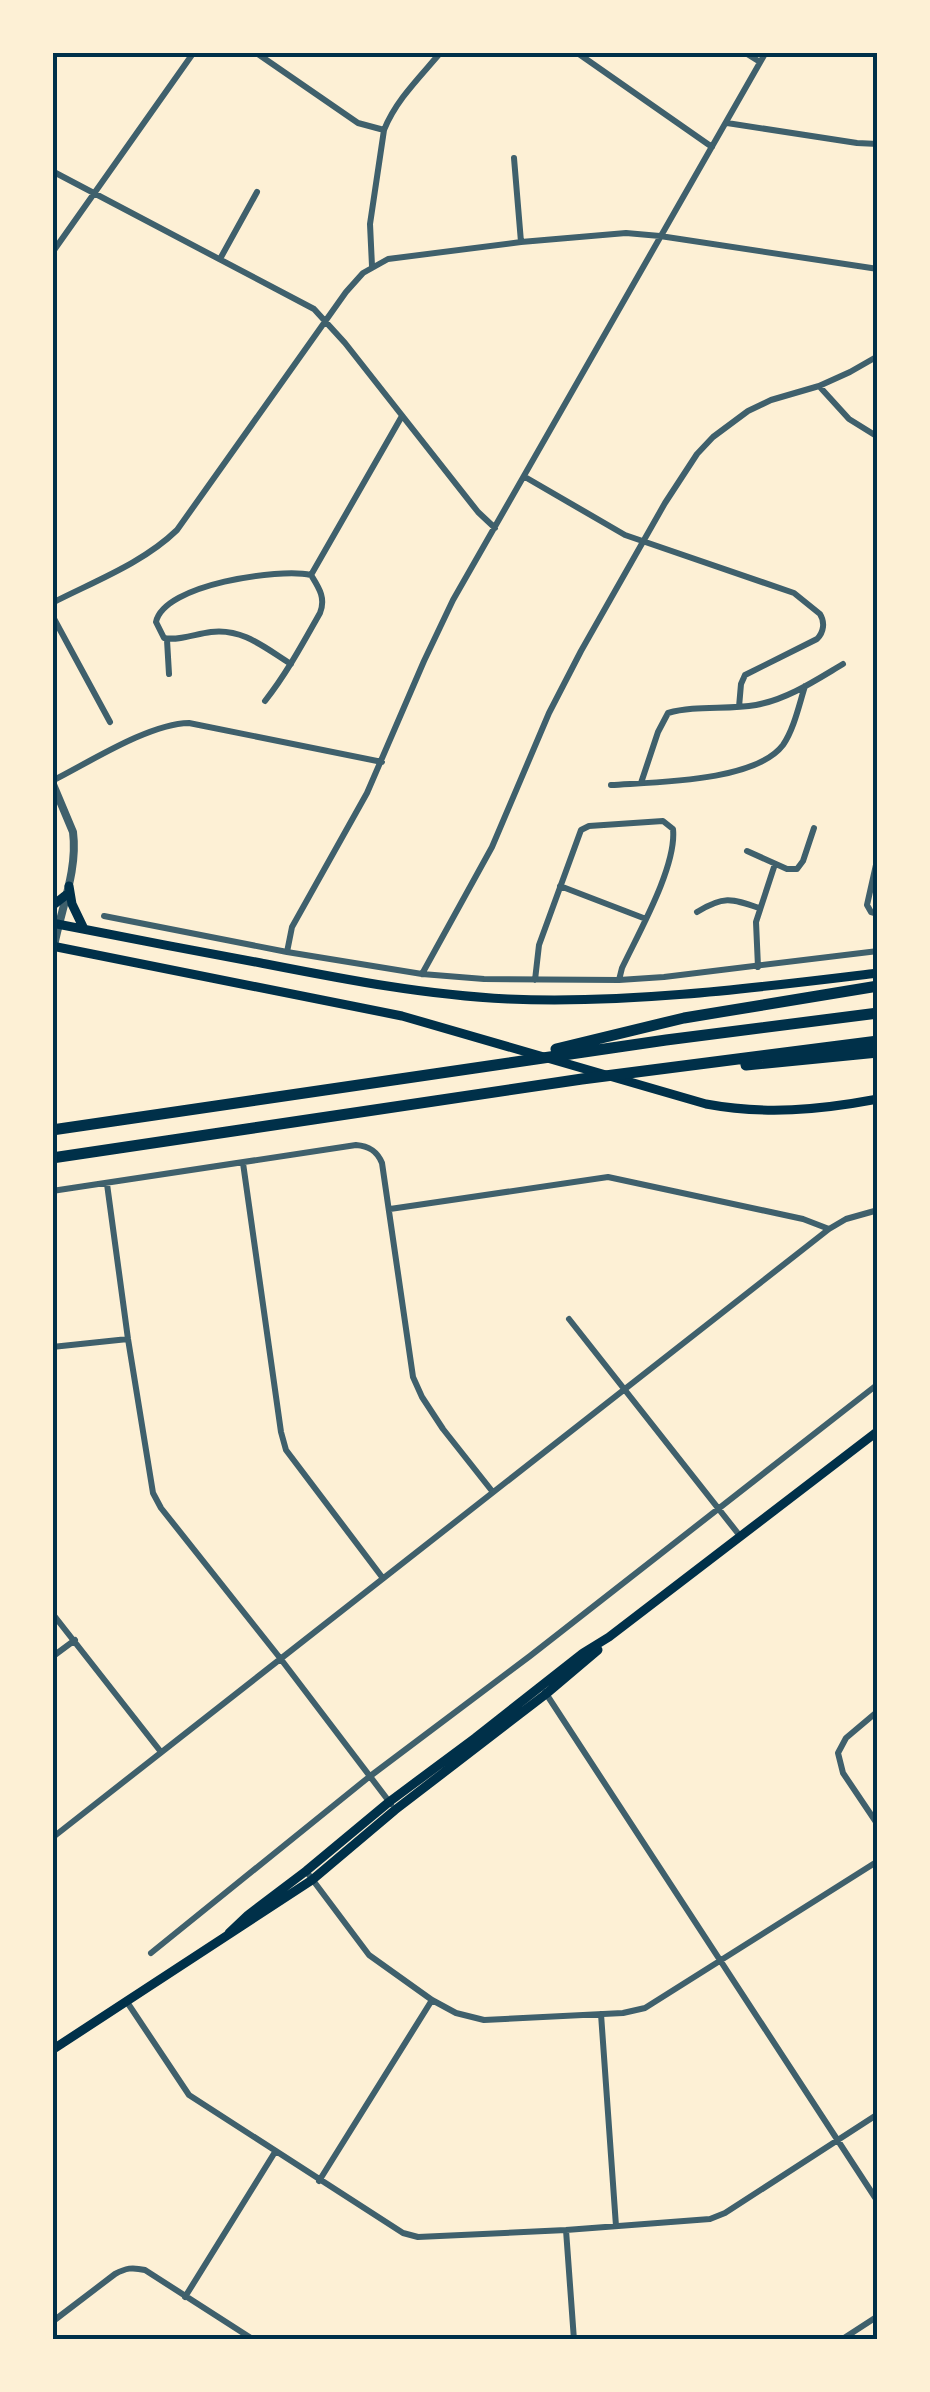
<svg xmlns="http://www.w3.org/2000/svg" width="930" height="2392" font-family="Commissioner,sans-serif">
<style>
.lines{fill:none;stroke-linecap:round;stroke-linejoin:round}
.minor{stroke:#3f606c;stroke-width:6}
.tertiary{stroke:#3f606c;stroke-width:8}
.secondary{stroke:#003049;stroke-width:9}
.primary{stroke:#003049;stroke-width:9}
.motorway{stroke:#003049;stroke-width:11}
.neatline{fill:none;stroke:#003049;stroke-width:4}
</style>
<rect width="100%" height="100%" fill="#fdf0d5"/>
<g class="lines">
<path class="minor" d="M255 52 358 123 384 130
M576 52 712 147
M744 52 760 62
M727 123 857 143 878 144
M514 158 521 242
M52 171 314 309 345 343 478 512 495 528
M52 253 194 52
M220 259 257 192
M372 266 370 224 384 130C396 100 420 77 441 52
M819 386 849 419 878 437
M525 477 625 535 794 593 820 614C825 622 824 632 817 639L745 675 741 684 739 707
M311 575 402 416
M52 603C95 581 143 563 177 530L346 292 363 273 388 259 521 242 626 233 660 236 878 269
M52 615 110 722
M167 640 169 674
M265 701C287 673 303 643 320 613 326 598 319 588 311 575 279 568 164 584 156 622L164 638C179 641 195 634 211 632 243 628 265 648 291 664
M52 781C90 762 148 724 189 723L382 762
M641 783 658 732 668 713C696 705 727 710 756 705 788 699 816 680 843 664
M611 785C654 782 755 782 783 745 794 729 799 705 805 686
M747 851 787 869H797L803 861 814 828
M878 856 867 905 871 912 878 914
M560 886 646 919
M697 912C723 896 731 898 759 908
M104 916 287 952 422 974 484 979 619 980 664 977 878 951
M287 952 292 927 367 793 424 661 453 600 766 52
M758 967 756 922 775 864
M422 974 492 847 549 713 581 651 665 503 697 454 713 437 748 411 771 400 819 386 850 372 878 356
M52 976H53
M535 980 539 945 581 830 589 826 663 821 673 829C677 866 638 934 622 968L619 980
M243 1163 281 1432 286 1450 382 1577
M107 1184 128 1339 153 1493 161 1508 280 1658 391 1804
M52 1191 356 1145C369 1146 377 1151 382 1163L413 1377 422 1397 443 1429 492 1491
M390 1209 608 1177 803 1219 829 1229
M569 1319 740 1536
M52 1347 128 1339
M52 1613 161 1752
M52 1657 75 1640
M545 1692 878 2202
M878 1711 846 1738 838 1753 843 1773 878 1825
M52 1838 829 1229 846 1219 878 1210
M306 1871 369 1955 432 2000 456 2013 484 2020 623 2013 645 2008 878 1861
M151 1953 369 1777 530 1656 878 1384
M127 2002 189 2095 403 2233 418 2237 566 2230 710 2219 725 2213 878 2114
M601 2014 616 2226
M319 2181 432 2000
M566 2230 574 2340
M185 2297 275 2152
M52 2322 115 2274C126 2268 132 2267 145 2270L254 2340
M841 2340 878 2316"/>
<path class="tertiary" d="M52 782 73 832C78 870 61 909 54 946"/>
<path class="secondary" d="M229 1933 248 1915 306 1871 389 1802 475 1738 583 1653 609 1637 878 1431
M52 2050 312 1880 395 1810 546 1694 598 1650"/>
<path class="primary" d="M69 886 72 904 84 929
M52 906 66 895
M52 923C122 937 191 950 261 963 343 979 424 995 508 999 632 1004 754 988 878 973
M52 946 402 1016 706 1104C765 1115 819 1110 878 1099"/>
<path class="motorway" d="M556 1049 684 1018 878 986
M746 1065 878 1052
M52 1130 666 1040 878 1013
M52 1158 582 1079 878 1041"/>
</g>
<rect width="930" height="2392" fill="none" stroke="#fdf0d5" stroke-width="110"/>
<rect x="55" y="55" width="820" height="2282" class="neatline"/>
</svg>
